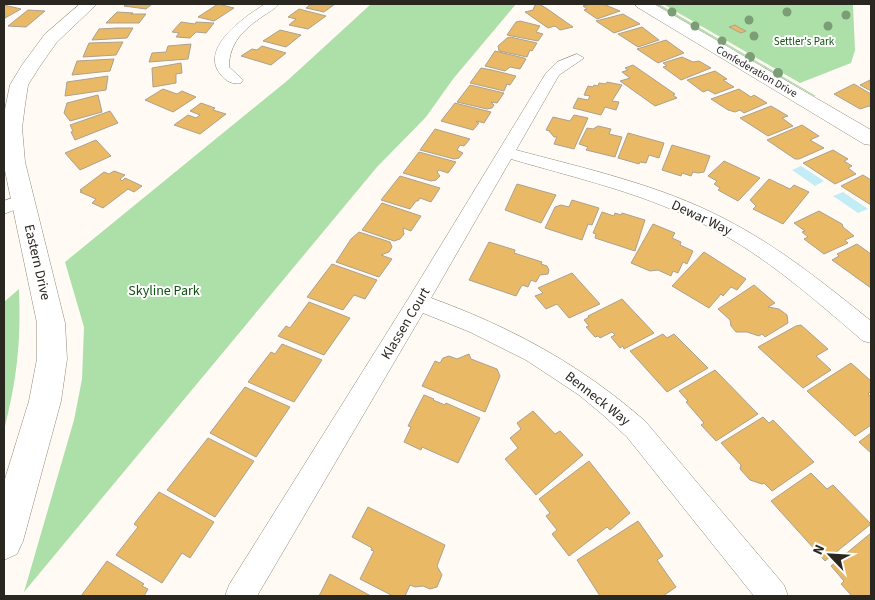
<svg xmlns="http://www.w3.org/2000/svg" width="875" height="600" font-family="'Source Sans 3',sans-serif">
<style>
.green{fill:#addfa9}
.water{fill:#c2edf7}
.building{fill:#e9b966;stroke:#aba191}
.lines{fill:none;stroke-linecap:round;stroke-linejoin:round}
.street-casing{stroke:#93897a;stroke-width:1}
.secondary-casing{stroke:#93897a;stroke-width:1}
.street{fill:#fff;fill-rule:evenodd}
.secondary{fill:#fff;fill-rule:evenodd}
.tree{fill:#7c9e77}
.labels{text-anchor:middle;stroke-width:4;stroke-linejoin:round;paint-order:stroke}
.far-park-label{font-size:11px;fill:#105210;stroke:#fff}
.far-street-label{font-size:11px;fill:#2a2620;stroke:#fff}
.street-label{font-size:14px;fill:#2a2620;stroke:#fff}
.park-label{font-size:14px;fill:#105210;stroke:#fff}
</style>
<rect width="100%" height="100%" fill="#fffbf4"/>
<g class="green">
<polygon points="371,4 516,4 453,79 426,117 377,167 24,592 74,420 82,379 84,327 65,262 288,80"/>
<polygon points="655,4 659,4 816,96 814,96"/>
<polygon points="663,4 855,4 853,5 855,50 851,63 800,83"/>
<path d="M19,289C21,343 17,378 4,430V302Z"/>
</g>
<g class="water">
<polygon points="801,166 824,181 815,186 792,170"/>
<polygon points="843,192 868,209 858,213 833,196"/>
</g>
<g class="building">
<polygon points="127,4 152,4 146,9 124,6"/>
<polygon points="218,4 234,8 214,21 198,17"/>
<polygon points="311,4 335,4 324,12 306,8"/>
<polygon points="539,4 546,8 573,27 560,30 555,26 548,28 525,12 533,10 535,5"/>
<polygon points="591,4 603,4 620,11 597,19 584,10 587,9 583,6"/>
<polygon points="4,5 21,9 5,18"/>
<polygon points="299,9 326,16 308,29 289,25 296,19 288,17"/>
<polygon points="28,10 45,11 26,27 8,26"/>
<polygon points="117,12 133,13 131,14 146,14 139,23 106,23"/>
<polygon points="623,14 640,24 614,33 596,21"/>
<polygon points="520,21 540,26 536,32 543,34 538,41 507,35 516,22"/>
<polygon points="181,22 195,24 196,22 214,23 206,33 196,32 190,38 176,37 179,33 172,32"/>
<polygon points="735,25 740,28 746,31 741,33 729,27"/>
<polygon points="642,27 659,40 638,47 618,34"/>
<polygon points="117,28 133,28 127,38 92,40 99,29"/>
<polygon points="280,30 301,35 286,47 263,41"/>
<polygon points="507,38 510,37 537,43 532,51 530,50 527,57 499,51 498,46"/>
<polygon points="666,40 684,53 658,63 637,49"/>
<polygon points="123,42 116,55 83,57 89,43"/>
<polygon points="191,44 188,59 149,62 152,53 166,52 168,46"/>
<polygon points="262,46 286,53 271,65 241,56 252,49 257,50"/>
<polygon points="495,51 524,58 526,59 520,69 510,67 505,71 485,66"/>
<polygon points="682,57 693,62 699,61 711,68 681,80 663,67 667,66 663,63"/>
<polygon points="114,59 110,71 72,75 77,61"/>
<polygon points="181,63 182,73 176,74 176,83 153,87 152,68"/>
<polygon points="633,65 675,94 673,95 677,98 655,106 620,81 630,78 622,72 628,70 625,68"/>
<polygon points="481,68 492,70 516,76 510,85 507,84 504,91 470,83"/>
<polygon points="715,71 727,79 723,80 734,87 715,94 708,90 703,92 687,80"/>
<polygon points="108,76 106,90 65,96 67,82"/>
<polygon points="870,80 871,91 860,85"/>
<polygon points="607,82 622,85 612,101 619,102 616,110 605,107 601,115 573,108 578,98 588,100 590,96 584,95 588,86 593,87 594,85 598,86 599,83 606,84"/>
<polygon points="854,84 871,94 871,107 869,106 860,109 834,94"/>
<polygon points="470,85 504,93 497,103 491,102 494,105 492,108 487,109 457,102"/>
<polygon points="163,89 177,94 182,91 196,97 173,112 145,100"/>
<polygon points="739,89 751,97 754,95 767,103 744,113 740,110 735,112 728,110 711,99"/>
<polygon points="98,95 102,112 70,121 64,113 67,103"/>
<polygon points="201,103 215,108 213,110 226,114 200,134 174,125 188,115 196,118 200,115 190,111"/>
<polygon points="455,103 491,112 484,123 477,121 476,122 479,123 473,130 441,121"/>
<polygon points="771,106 788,116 782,118 793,126 768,136 740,118"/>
<polygon points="110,111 118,123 75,140 71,132 73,131 70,125"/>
<polygon points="574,115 588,118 574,149 554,144 557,137 554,137 549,131 550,131 546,130 553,117 570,121"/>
<polygon points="802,125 819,136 810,140 824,148 799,159 795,159 767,140"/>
<polygon points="598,126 611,129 609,134 622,137 615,157 586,150 588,147 579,144 587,128 593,129"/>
<polygon points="435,129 470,139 464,146 460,145 457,150 463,153 459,158 454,159 420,150"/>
<polygon points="628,133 664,143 659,158 649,155 646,163 640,162 639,164 618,158"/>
<polygon points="96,140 111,156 80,170 65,153"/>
<polygon points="672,145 710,156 704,172 698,173 693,172 691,176 682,173 681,176 662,170"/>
<polygon points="833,150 848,159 844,161 852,166 848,168 856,174 835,184 803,163"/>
<polygon points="419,152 456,162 448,173 439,170 437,172 440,176 436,180 431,181 403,173"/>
<polygon points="724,161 760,178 738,201 718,190 720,188 714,184 717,181 708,176"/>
<polygon points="114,171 125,175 120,179 122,181 125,178 142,186 134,192 128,189 103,208 92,203 96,199 80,192 82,191 80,190 104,172 109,174"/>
<polygon points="863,175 871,180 871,205 841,186"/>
<polygon points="400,176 440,188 431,202 420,198 418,201 416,201 410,209 381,200"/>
<polygon points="769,179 790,189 794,185 809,192 783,224 753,209 756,206 750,200"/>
<polygon points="517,184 556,195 541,223 505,210"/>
<polygon points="572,200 599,208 592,225 588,224 582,240 545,228 555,207 561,205 569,207"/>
<polygon points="382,203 421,216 411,231 403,228 404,234 400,239 394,241 362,230"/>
<polygon points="819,211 842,224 843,227 854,236 845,240 848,243 824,254 804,239 808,237 802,232 805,231 794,223"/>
<polygon points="602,212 614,216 615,213 621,215 622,213 645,220 635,251 595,238 596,234 593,233"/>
<polygon points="653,224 675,233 672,238 681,242 680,245 693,251 687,264 683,262 678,273 673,271 671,276 658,270 650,271 631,263"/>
<polygon points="359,232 390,242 392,247 389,252 381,255 392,259 379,277 336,262 351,239"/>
<polygon points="489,242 515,250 514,253 542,262 541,264 547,266 549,270 548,274 540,275 536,282 531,280 528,287 522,285 516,296 469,280"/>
<polygon points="857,244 871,254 871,288 832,260 839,256 837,254"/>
<polygon points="704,252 746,279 737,290 731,287 723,296 721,294 709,308 672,286"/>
<polygon points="332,264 377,280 365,299 354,295 343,310 307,297"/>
<polygon points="572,273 600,304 569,318 557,304 546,309 535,296 543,293 538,288"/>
<polygon points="754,285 775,303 768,307 779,309 787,315 788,323 765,337 762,334 759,336 747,332 736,332 731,326 730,320 718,309"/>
<polygon points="622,299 654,333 624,349 623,346 620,348 611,337 615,335 612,332 600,338 598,336 595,337 586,327 589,326 584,320 589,317 588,316"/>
<polygon points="309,302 350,318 324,355 278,336 286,326 290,328"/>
<polygon points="801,325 828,349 816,356 831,370 803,388 758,347 796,326"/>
<polygon points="663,334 667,338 674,334 708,368 667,392 630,351"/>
<polygon points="282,344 322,360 294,402 248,382 271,352 275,354"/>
<polygon points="469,354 471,359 497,369 500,376 485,412 422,386 435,361 440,363 443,358 449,356 457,359"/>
<polygon points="851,363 871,381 871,391 868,394 871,397 871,425 855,436 807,391"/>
<polygon points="715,370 758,414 716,441 701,425 704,423 686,402 688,401 679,391"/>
<polygon points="245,387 290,407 256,457 210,433"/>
<polygon points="424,395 434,399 433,400 445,405 446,403 480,418 458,463 422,447 421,450 404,442 411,427 408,426"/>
<polygon points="533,411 555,434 560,431 583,455 536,495 505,459 518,448 510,438 521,429 517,423"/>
<polygon points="763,417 769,423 773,420 814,462 772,491 764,483 762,484 750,480 740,469 741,465 721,443"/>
<polygon points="871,433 871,453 859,442"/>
<polygon points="208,438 254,461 215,517 167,490"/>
<polygon points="589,461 630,513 610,530 607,527 569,556 552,534 557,530 546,516 550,513 539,499"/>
<polygon points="811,473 827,489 833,485 871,524 825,561 771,501"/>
<polygon points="159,492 214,522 190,558 182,553 162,583 116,555 138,527 134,524"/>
<polygon points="368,507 445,545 437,566 442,575 437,587 430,589 423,586 415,587 410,585 405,596 393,596 360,579 374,551 371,550 372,548 352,537"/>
<polygon points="638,521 663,556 657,560 676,587 663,596 600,596 577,560"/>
<polygon points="871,533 871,596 852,596 841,584 844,581 831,566"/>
<polygon points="107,561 144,584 142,586 148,589 144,596 81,596"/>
<polygon points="330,574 371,596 319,596"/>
</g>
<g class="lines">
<g class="street-casing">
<g id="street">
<path d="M265,4H279C275,9 269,12 263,16C244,29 229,43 229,67L243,80L241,83C233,85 226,81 221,75C198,48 246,16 265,4Z"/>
<path d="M577,54L584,58L559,75L516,150C587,169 660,185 725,219C778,246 825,284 871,321V343L863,341C815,300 767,257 711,228C648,194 579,179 511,159L431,298C511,327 581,365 645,421L784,585L788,596H754L627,437L603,415L579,395L526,360L470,332L423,313L257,596H225L229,585L410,296L546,73L557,62Z"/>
<polygon points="23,194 29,196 32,200 29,204 4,214 4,201"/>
</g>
</g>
<g class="secondary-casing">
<g id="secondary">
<polygon points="80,4 97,4 57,42 40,66 28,85 25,105 22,128 25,162 65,323 67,359 61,401 23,541 17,554 4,560 4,482 29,401 37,359 37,323 4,166 4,114 10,85 22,65 45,34"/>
<polygon points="635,4 654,4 871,130 871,145 864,144 637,7"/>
</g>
</g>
<use href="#street" class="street"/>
<use href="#secondary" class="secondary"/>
</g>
<g class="tree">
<circle cx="672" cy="12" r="4.5"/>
<circle cx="787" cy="12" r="4.5"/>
<circle cx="846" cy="15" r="4.5"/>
<circle cx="749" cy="20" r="4.5"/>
<circle cx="695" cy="26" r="4.5"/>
<circle cx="828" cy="26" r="4.5"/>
<circle cx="754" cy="36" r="4.5"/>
<circle cx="722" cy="41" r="4.5"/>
<circle cx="750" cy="57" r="5"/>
<circle cx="778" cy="73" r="5"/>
</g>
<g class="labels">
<g class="far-park-label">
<text x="804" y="45">Settler's Park</text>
</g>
<g class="far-street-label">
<text transform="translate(757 71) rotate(30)" y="4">Confederation Drive</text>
</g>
<g class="street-label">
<text transform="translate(702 217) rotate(25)" y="5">Dewar Way</text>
<text transform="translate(38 262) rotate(77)" y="5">Eastern Drive</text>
<text transform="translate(405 323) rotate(-59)" y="5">Klassen Court</text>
<text transform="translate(598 398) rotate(38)" y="5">Benneck Way</text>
</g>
<g class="park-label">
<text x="164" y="295">Skyline Park</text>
</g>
</g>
<rect width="875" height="600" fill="none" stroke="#2a2620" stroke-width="10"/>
<g transform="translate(830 555) rotate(295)" stroke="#ffffff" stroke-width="4" paint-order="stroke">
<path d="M0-4L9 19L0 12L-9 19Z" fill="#2a2620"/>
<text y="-8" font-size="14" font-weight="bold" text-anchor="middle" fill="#2a2620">N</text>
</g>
</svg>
